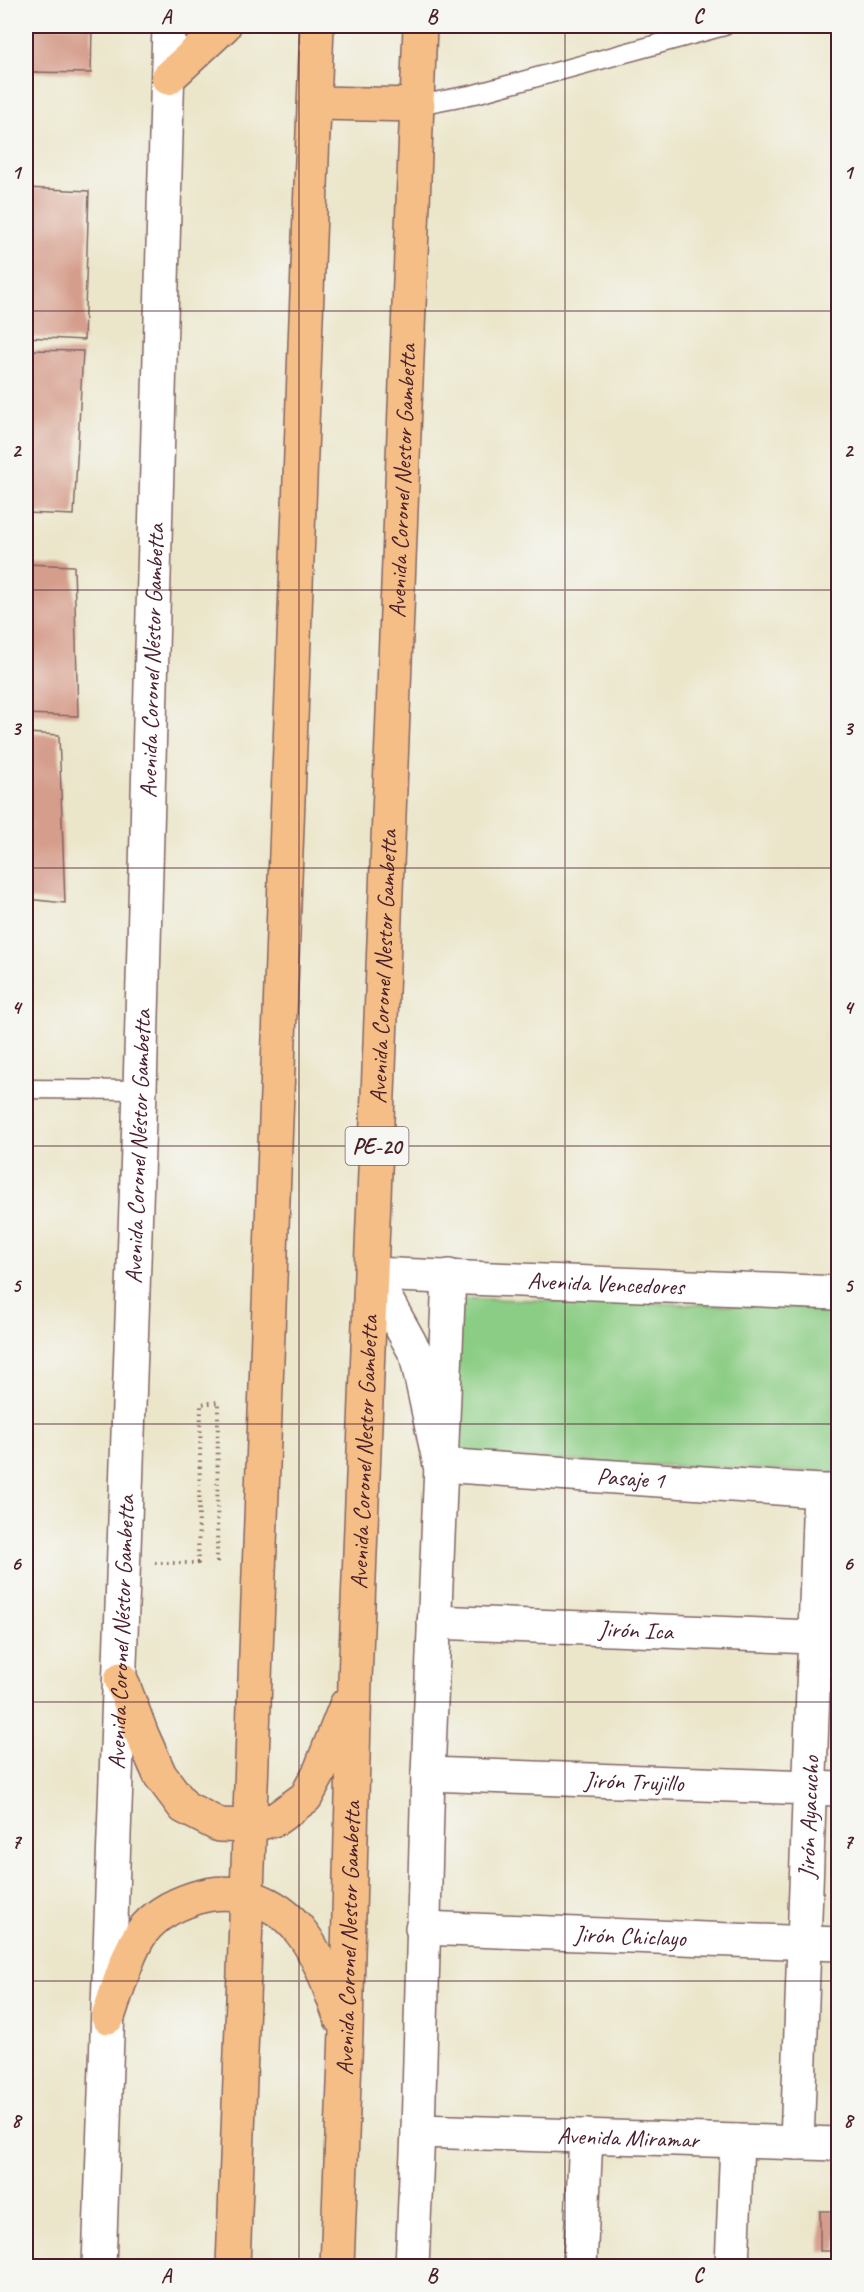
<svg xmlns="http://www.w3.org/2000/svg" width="864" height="2292" font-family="Caveat,sans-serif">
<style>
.green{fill:#8ccd85;stroke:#6b7658;stroke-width:1.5}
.building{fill:#d59d8b}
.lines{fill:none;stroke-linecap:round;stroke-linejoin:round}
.service-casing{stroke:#826563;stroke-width:21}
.minor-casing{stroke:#826563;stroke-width:36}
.tertiary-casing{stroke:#826563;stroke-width:36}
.trunk-casing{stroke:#826563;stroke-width:36}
.path{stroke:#826563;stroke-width:4;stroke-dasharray:1.5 4.5;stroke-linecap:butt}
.service{stroke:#fff;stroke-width:18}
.minor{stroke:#fff;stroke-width:33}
.tertiary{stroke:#fff;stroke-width:33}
.trunk{stroke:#f6be87;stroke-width:33}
.grid{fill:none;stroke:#4a1f2b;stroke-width:1.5;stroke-opacity:0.55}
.labels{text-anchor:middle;stroke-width:5;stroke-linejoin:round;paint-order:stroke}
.shield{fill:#f6f6f2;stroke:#7e6067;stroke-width:1.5}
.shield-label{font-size:22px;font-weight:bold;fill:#4a1f2b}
.street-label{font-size:24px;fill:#4a1f2b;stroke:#f6f6f2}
.neatline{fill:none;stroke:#4a1f2b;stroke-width:2}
.grid-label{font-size:20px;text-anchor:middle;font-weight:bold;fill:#4a1f2b}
</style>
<rect width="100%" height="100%" fill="#f6f6f2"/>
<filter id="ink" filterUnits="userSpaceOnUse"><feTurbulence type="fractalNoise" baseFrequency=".0167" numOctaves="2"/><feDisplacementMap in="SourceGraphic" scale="12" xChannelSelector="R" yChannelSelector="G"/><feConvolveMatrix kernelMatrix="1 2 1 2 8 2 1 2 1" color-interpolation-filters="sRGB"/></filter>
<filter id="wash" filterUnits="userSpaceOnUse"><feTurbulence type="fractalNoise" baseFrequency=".008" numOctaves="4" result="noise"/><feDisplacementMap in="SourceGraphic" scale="24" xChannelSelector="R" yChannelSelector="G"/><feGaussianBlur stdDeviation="1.35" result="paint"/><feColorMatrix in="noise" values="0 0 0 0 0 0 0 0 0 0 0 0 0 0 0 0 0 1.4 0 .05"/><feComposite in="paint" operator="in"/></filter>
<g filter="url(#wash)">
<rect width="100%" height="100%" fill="#ebe6ca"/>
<polygon class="green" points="454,1298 838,1308 838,1473 454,1456"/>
<g id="blocks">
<g class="building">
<polygon points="26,26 92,26 91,73 26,72"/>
<polygon points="26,188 89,191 84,340 26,337"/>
<polygon points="26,350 83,351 74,515 26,513"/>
<polygon points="26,564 74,566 78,716 26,714"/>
<polygon points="26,733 59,735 65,903 26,899"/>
<polygon points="26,1693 31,1693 27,1778 26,1778"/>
<rect x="820" y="2211" width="18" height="40"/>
</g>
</g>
</g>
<g filter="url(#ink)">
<use href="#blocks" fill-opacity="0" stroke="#826563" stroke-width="1.5"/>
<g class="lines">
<g class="service-casing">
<g id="service">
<polyline points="418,105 475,94 724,26"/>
<polyline points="26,1089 140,1090"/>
</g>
</g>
<g class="minor-casing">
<g id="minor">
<path id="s1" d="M372,1274L416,1354L440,1465L820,1491H838"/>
<path id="s2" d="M372,1274L838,1293"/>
<path id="s3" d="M434,1622L838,1638"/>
<path id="s4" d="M428,1774L838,1789"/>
<path id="s5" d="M422,1928L838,1944"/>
<path id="s6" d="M418,2131L838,2144"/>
<path id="s7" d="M797,2143L820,1491"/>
<polyline points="412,2266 418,2131 428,1774 449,1276"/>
<polyline points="580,2266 586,2136"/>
<polyline points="732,2266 737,2141"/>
</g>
</g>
<g class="tertiary-casing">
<g id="tertiary">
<path id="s8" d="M99,2266L140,1090L169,26"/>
</g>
</g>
<g class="trunk-casing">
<g id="trunk">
<polyline points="168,78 224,26"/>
<polyline points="315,103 418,105"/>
<polyline points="121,1679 142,1735 160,1775 184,1807 219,1825 249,1826 276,1819 306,1797 320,1771 346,1705"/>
<path d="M108,2017C117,1992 127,1953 142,1932C155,1914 176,1904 195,1898C234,1885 276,1900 301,1932C320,1956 330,1990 341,2019"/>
<polyline points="233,2266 317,26"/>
<path id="s9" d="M337,2266L346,2032L355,1680L420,26"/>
</g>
</g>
<polyline class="path" points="155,1563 198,1563 201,1404 218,1402 217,1563"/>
<use href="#service" class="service"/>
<use href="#minor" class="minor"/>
<use href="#tertiary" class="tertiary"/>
<use href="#trunk" class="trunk"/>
</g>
</g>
<path class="grid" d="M299,26V2266M565,26V2266M26,311H838M26,590H838M26,868H838M26,1146H838M26,1424H838M26,1702H838M26,1981H838"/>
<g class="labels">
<rect class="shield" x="345.5" y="1127" width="63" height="38" rx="4.5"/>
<g class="shield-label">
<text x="377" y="1154">PE-20</text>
</g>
<g class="street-label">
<text dy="8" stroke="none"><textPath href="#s9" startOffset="1786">Avenida Coronel Nestor Gambetta</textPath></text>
<text dy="8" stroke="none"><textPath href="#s8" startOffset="1606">Avenida Coronel Néstor Gambetta</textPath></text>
<text dy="8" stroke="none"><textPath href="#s9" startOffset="1300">Avenida Coronel Nestor Gambetta</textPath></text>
<text dy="8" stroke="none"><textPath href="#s8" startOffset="1120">Avenida Coronel Néstor Gambetta</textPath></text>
<text dy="8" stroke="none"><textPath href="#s2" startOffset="234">Avenida Vencedores</textPath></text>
<text dy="8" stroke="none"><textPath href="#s9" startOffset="814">Avenida Coronel Nestor Gambetta</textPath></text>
<text dy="8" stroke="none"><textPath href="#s1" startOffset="396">Pasaje 1</textPath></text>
<text dy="8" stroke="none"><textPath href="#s3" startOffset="202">Jirón Ica</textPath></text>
<text dy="8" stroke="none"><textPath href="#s8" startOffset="634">Avenida Coronel Néstor Gambetta</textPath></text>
<text dy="8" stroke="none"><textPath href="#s4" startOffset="206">Jirón Trujillo</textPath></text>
<text dy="8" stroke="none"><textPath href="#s7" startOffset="326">Jirón Ayacucho</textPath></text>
<text dy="8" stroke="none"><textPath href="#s5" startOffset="208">Jirón Chiclayo</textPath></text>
<text dy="8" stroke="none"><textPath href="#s9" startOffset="328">Avenida Coronel Nestor Gambetta</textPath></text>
<text dy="8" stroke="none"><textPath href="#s6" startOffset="210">Avenida Miramar</textPath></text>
</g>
</g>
<rect width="864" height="2292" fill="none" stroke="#f6f6f2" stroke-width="66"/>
<rect x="33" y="33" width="798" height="2226" class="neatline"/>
<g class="grid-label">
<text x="166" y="23">A</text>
<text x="432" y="23">B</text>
<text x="698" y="23">C</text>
<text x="16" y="179">1</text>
<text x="848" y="179">1</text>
<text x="16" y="457">2</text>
<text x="848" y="457">2</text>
<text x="16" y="735">3</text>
<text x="848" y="735">3</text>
<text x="16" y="1014">4</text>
<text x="848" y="1014">4</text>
<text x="16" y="1292">5</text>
<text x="848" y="1292">5</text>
<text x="16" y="1570">6</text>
<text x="848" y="1570">6</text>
<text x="16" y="1848">7</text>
<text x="848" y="1848">7</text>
<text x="16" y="2127">8</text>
<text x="848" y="2127">8</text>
<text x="166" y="2282">A</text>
<text x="432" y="2282">B</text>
<text x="698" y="2282">C</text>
</g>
</svg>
